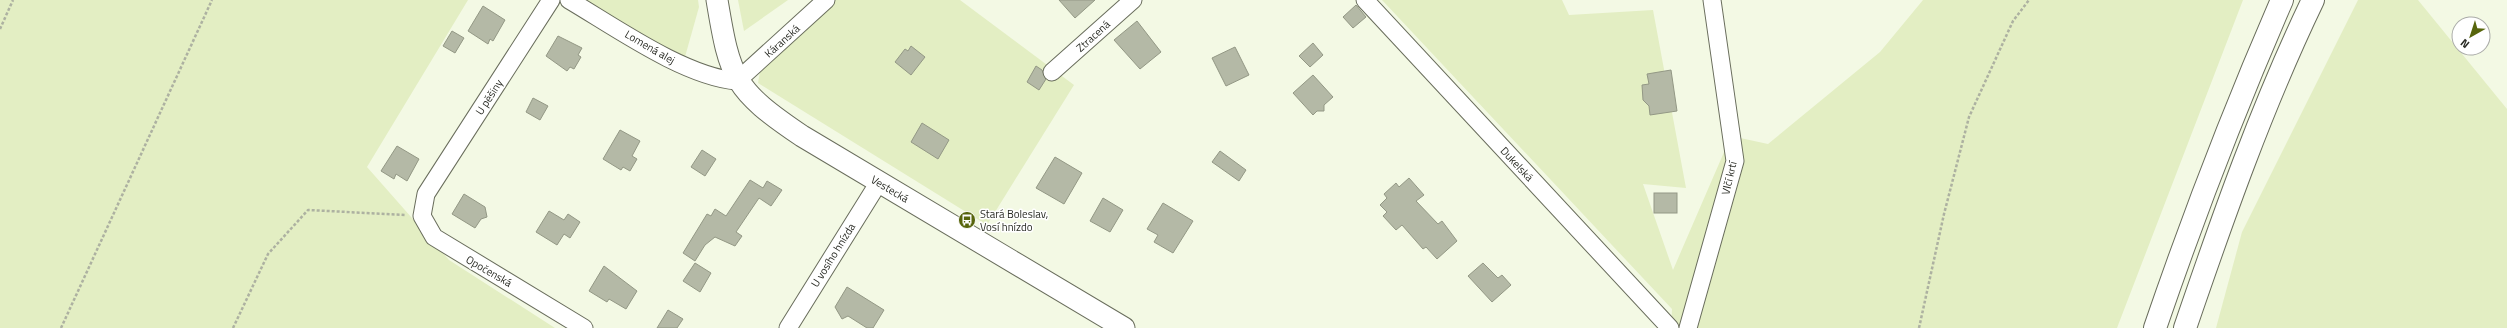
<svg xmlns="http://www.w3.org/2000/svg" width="2507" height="328" font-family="'Titillium Web',sans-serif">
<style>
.green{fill:#e3eec3}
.building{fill:#b4b9a6;stroke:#939885}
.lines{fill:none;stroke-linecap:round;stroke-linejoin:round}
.minor-casing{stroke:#696d5c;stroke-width:19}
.tertiary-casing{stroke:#696d5c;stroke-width:23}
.motorway-casing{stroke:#696d5c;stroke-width:24}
.path{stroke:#adb1a1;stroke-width:2.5;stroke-dasharray:3 2;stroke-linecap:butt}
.minor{stroke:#fff;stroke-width:17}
.tertiary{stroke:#fff;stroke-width:21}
.motorway{stroke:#fff;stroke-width:22}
.labels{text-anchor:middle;stroke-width:3;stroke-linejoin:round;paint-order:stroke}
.street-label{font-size:11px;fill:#2a2c25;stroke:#fff}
.poi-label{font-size:11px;fill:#2a2c25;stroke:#fff;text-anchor:start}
</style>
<rect width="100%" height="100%" fill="#f3f9e4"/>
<g class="green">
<polygon points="0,0 468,0 367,167 449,260 555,328 0,328"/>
<polygon points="560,0 698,0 699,7 681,71"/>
<polygon points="738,0 788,0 744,31"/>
<polygon points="830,0 960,0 1074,85 987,225 758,83 762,60"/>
<polygon points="1382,0 1562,0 1569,15 1653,10 1686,188 1643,184 1673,270 1731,136 1768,144 1880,52 1923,0 2243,0 2117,328 1671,328 1672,309"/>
<polygon points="2358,0 2418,0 2507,109 2507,328 2216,328 2242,232"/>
</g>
<g class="building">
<polygon points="1059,0 1095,0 1075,18"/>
<polygon points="1356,5 1366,17 1353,28 1343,17"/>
<polygon points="483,6 505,20 493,41 490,39 488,44 468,31"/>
<polygon points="1137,21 1161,52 1140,69 1114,40"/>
<polygon points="452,31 464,38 455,53 443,46"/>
<polygon points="558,36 582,48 578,55 581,57 574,69 570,67 567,71 546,56"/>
<polygon points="1313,43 1323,55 1310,67 1299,56"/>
<polygon points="911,46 925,57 911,75 895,62 905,49 908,51"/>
<polygon points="1235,47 1249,75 1226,86 1212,58"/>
<polygon points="1036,66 1042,70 1046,79 1039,90 1027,82"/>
<polygon points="1671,70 1677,111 1650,115 1649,106 1643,100 1642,85 1649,84 1647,74"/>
<polygon points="1313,75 1333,97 1324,105 1324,111 1317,111 1313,115 1293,93"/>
<polygon points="533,98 548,106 540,120 526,112"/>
<polygon points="922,123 949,140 938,159 911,142"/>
<polygon points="620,130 640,141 632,156 637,159 630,171 623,167 621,170 603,159"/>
<polygon points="397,146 419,159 407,181 396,174 394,179 381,171"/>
<polygon points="702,150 716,159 705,176 691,167"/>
<polygon points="1220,151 1246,170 1239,181 1212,162"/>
<polygon points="1055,157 1082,173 1064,204 1036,188"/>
<polygon points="1409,178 1424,195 1416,201 1438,224 1442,221 1457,241 1437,259 1426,247 1423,249 1402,225 1396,230 1383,216 1387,212 1380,205 1387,198 1384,194 1396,183 1399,187"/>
<polygon points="750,180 763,188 767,181 782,190 771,206 759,198 736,232 742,236 735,246 715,237 705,245 695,261 683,253 707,214 711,216 715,209 726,216"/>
<rect x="1654" y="193" width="23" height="20"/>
<polygon points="464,194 485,207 487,217 481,219 475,228 452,214"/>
<polygon points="1103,198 1123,210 1110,232 1090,221"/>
<polygon points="1163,203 1193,221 1173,253 1154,242 1158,235 1147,229"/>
<polygon points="549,211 564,220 568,214 580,222 570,238 564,234 557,245 536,232"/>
<polygon points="695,263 711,273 700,292 683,281"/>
<polygon points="1483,263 1498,278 1502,275 1511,285 1492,302 1468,276"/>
<polygon points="604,266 637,291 626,309 609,299 607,302 589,291"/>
<polygon points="847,287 884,310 873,328 867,328 848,316 842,319 835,307"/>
<polygon points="668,310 683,319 677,328 657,328"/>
</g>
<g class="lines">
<g class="minor-casing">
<g id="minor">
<polyline points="551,0 426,194 422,216 434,237 584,328"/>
<path d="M569,0C615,27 685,77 737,81L826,0"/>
<polyline points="1365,0 1670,328"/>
<polyline points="1052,72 1133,0"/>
<polyline points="788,328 879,182"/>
<polyline points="1688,328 1735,161 1712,0"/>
</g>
</g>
<g class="tertiary-casing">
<path id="tertiary" d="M717,0C730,79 734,90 802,136L1124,328"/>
</g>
<g class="motorway-casing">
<g id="motorway">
<path d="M2155,328C2193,217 2235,108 2282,0"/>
<path d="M2185,328C2223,217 2262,106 2313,0"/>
</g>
</g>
<g class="path">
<polyline points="0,29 13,0"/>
<polyline points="61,328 212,0"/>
<polyline points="233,328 268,254 308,210 406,215"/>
<polyline points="1919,328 1944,214 1969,117 2013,21 2029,0"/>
</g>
<use href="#minor" class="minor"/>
<use href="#tertiary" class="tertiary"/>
<use href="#motorway" class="motorway"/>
</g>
<defs>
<g id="bus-disc" transform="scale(0.9)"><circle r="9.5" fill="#57650c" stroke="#fff"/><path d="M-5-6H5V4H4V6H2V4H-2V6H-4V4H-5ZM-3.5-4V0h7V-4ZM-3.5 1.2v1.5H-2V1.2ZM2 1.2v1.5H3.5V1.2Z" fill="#fff"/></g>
</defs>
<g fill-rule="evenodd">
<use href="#bus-disc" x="967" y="220"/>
</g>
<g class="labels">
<g class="street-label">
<text transform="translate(1093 36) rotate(-42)" y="4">Ztracená</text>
<text transform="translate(782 41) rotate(-42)" y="4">Káranská</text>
<text transform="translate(650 47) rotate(30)" y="4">Lomená alej</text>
<text transform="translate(489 97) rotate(-57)" y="4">U pěšiny</text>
<text transform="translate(1517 164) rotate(47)" y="4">Dukelská</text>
<text transform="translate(1729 178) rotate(-77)" y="4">Vlčí krtí</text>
<text transform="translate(890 189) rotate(31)" y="4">Vestecká</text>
<text transform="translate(833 255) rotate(-58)" y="4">U vosího hnízda</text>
<text transform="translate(489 271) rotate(30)" y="4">Opočenská</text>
</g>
<g class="poi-label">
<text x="980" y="218">Stará Boleslav,<tspan x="980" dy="13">Vosí hnízdo</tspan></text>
</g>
</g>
<g transform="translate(2471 36) rotate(219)"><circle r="19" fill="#ffffff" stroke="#aaaba8"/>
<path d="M0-3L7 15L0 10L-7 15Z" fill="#57650c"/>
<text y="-6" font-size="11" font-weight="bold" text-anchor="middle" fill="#2a2c25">N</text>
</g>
</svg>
